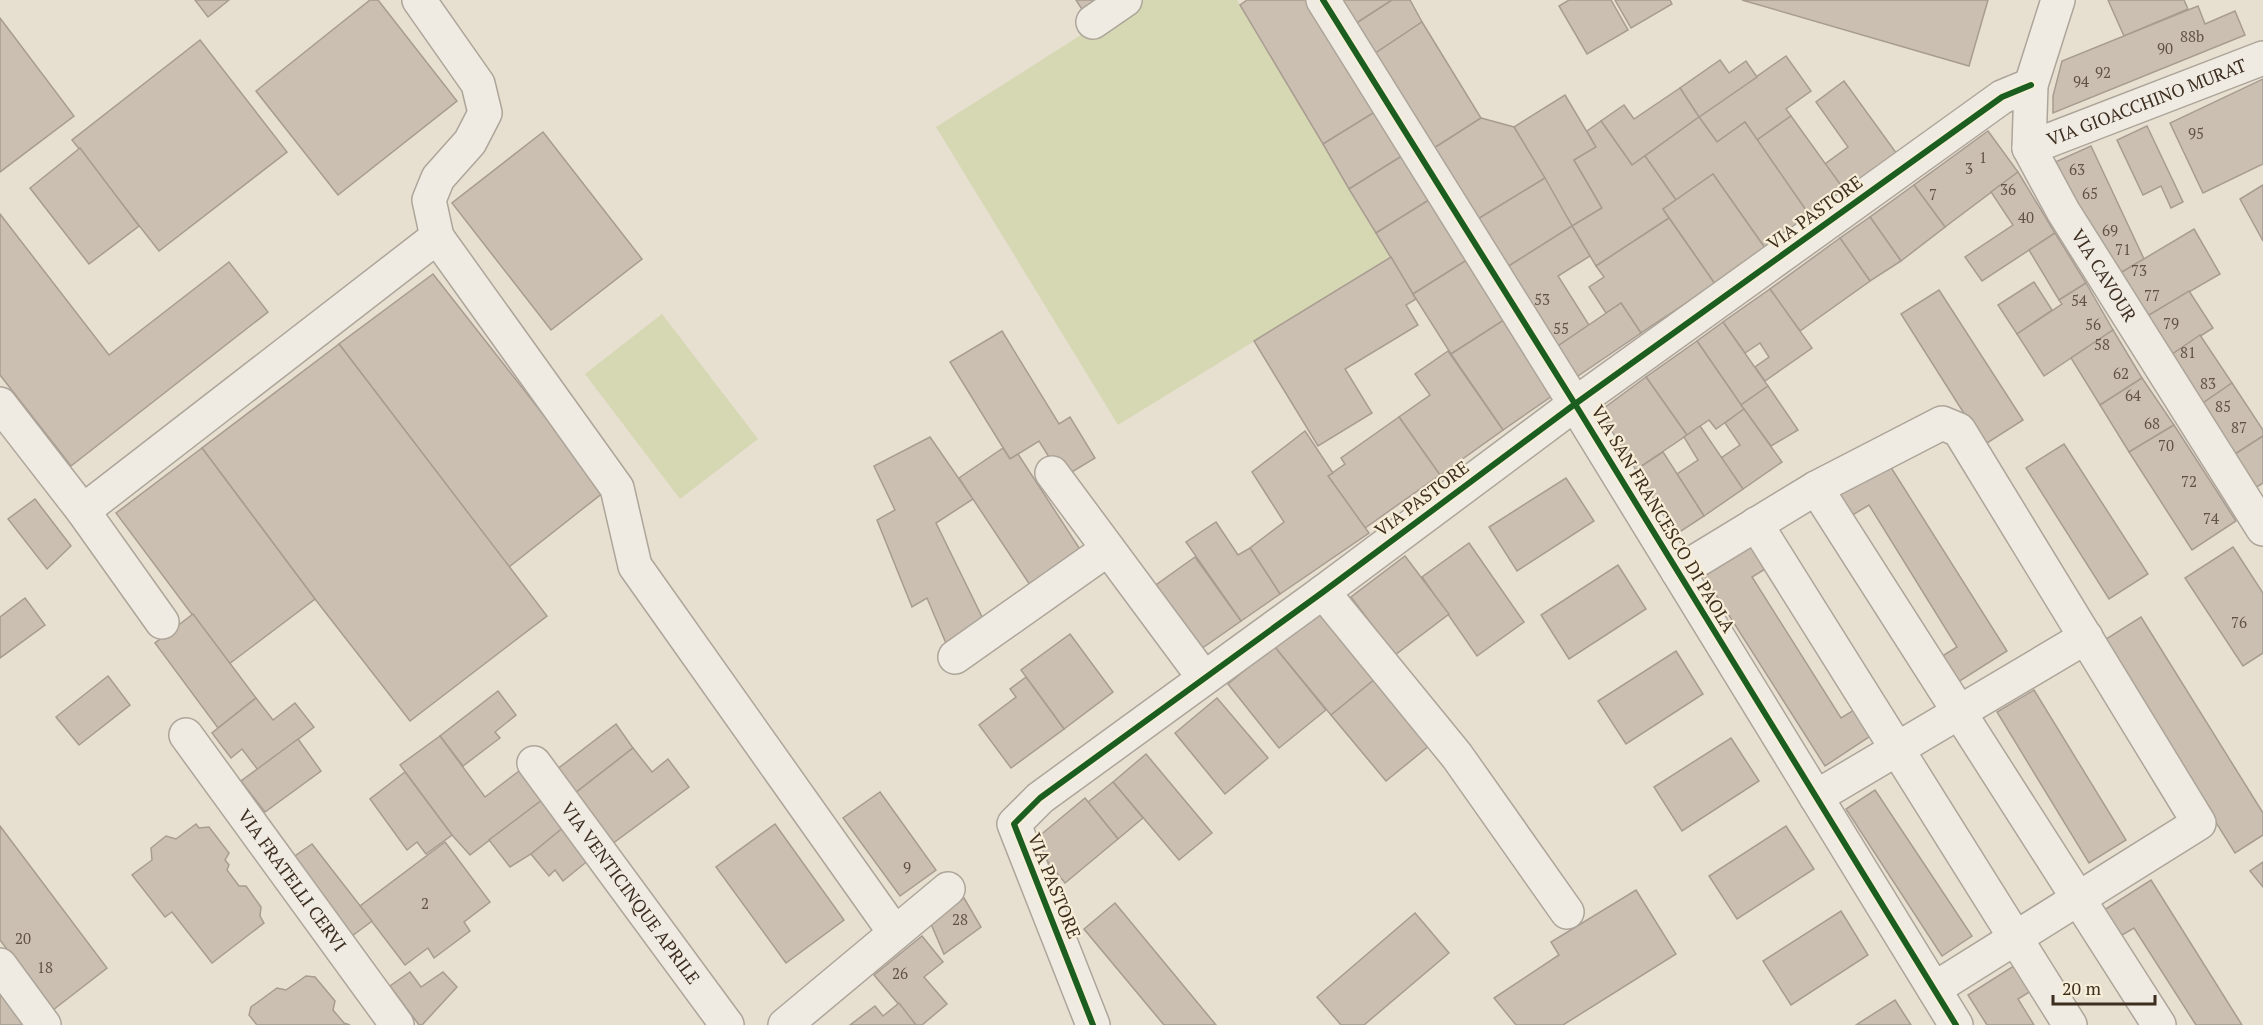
<svg xmlns="http://www.w3.org/2000/svg" width="2263" height="1025" font-family="'PT Serif',serif">
<style>
.green{fill:#d6d7b3}
.building{fill:#cbbfb2;stroke:#a89c90;stroke-width:1.5}
.lines{fill:none;stroke-linecap:round;stroke-linejoin:round}
.minor-casing{stroke:#ada599;stroke-width:36}
.minor{stroke:#efebe3;stroke-width:33}
.cycleway-casing{stroke:#f7eed8;stroke-width:10}
.cycleway{stroke:#1b5e20;stroke-width:6}
.labels{text-anchor:middle;stroke-width:4.5;stroke-linejoin:round;paint-order:stroke}
.number-label{font-size:15px;fill:#605244}
.street-label{font-size:18px;fill:#3d2e20;stroke:#f7eed8}
</style>
<rect width="100%" height="100%" fill="#e7e0d1"/>
<g class="green">
<polygon points="1136,0 1237,0 1391,257 1118,425 936,127"/>
<polygon points="662,314 758,439 680,499 585,374"/>
</g>
<g class="building">
<polygon points="195,0 229,0 208,17"/>
<polygon points="370,0 378,0 457,101 338,195 256,91"/>
<polygon points="1076,0 1112,0 1087,17"/>
<polygon points="1247,0 1311,0 1378,110 1323,144 1240,5"/>
<polygon points="1340,0 1392,0 1355,24"/>
<polygon points="1392,0 1410,0 1422,22 1374,54 1355,24"/>
<polygon points="1569,0 1611,0 1628,30 1587,54 1559,6"/>
<polygon points="1615,0 1670,0 1672,4 1631,28"/>
<polygon points="1742,0 1988,0 1969,66"/>
<polygon points="2108,0 2184,0 2188,9 2124,36"/>
<polygon points="2198,6 2205,24 2235,11 2245,35 2053,113 2053,96 2062,61"/>
<polygon points="0,18 74,116 0,172"/>
<polygon points="1422,22 1481,118 1431,150 1374,54"/>
<polygon points="200,40 287,152 159,251 72,140"/>
<polygon points="1786,56 1811,91 1786,109 1791,116 1757,140 1745,122 1717,142 1699,117"/>
<polygon points="1720,60 1729,73 1746,61 1757,77 1699,117 1680,88"/>
<polygon points="2263,79 2263,164 2203,193 2170,123"/>
<polygon points="1844,81 1897,154 1845,191 1825,164 1848,147 1816,102"/>
<polygon points="1680,88 1699,117 1632,165 1601,121 1624,105 1634,119"/>
<polygon points="1565,95 1596,147 1574,160 1602,208 1572,226 1514,127"/>
<polygon points="1378,110 1405,154 1349,189 1323,144"/>
<polygon points="1791,116 1845,191 1810,216 1757,140"/>
<polygon points="1699,117 1717,142 1745,122 1810,216 1765,248 1713,174 1676,200 1645,156"/>
<polygon points="1481,118 1514,127 1545,178 1473,222 1431,150"/>
<polygon points="1601,121 1632,165 1645,156 1676,200 1663,209 1669,218 1596,266 1572,226 1602,208 1574,160 1596,147 1587,131"/>
<polygon points="2147,126 2183,202 2171,208 2161,186 2143,195 2117,140"/>
<polygon points="1988,131 2018,172 1945,227 1914,185"/>
<polygon points="543,132 642,259 551,330 452,203"/>
<polygon points="2091,146 2144,259 2117,275 2053,163"/>
<polygon points="80,148 139,226 89,264 30,188"/>
<polygon points="1405,154 1432,198 1376,233 1349,189"/>
<polygon points="2018,172 2055,233 1982,281 1965,257 2013,225 1991,192"/>
<polygon points="1713,174 1765,248 1715,284 1663,209"/>
<polygon points="1545,178 1572,226 1504,269 1473,222"/>
<polygon points="1914,185 1945,227 1901,261 1870,217"/>
<polygon points="2263,185 2263,241 2240,199"/>
<polygon points="1432,198 1470,258 1413,294 1376,233"/>
<polygon points="0,214 109,355 229,262 268,312 71,466 0,375"/>
<polygon points="1870,217 1901,261 1870,281 1840,238"/>
<polygon points="1669,218 1715,284 1641,333 1621,303 1606,313 1589,287 1604,277 1596,266"/>
<polygon points="1572,226 1590,256 1558,276 1589,325 1555,348 1504,269"/>
<polygon points="2194,229 2220,274 2144,318 2117,275"/>
<polygon points="2055,233 2086,283 2059,300 2029,250"/>
<polygon points="1840,238 1870,281 1800,331 1770,289"/>
<polygon points="1391,257 1416,299 1406,305 1418,325 1345,369 1372,413 1318,446 1254,341"/>
<polygon points="1470,258 1507,318 1451,354 1413,294"/>
<polygon points="433,274 604,492 509,567 339,344"/>
<polygon points="2034,282 2052,310 2017,334 1998,305"/>
<polygon points="2086,283 2113,330 2044,376 2017,334 2062,304 2059,300"/>
<polygon points="1770,289 1812,348 1765,381 1755,367 1769,357 1760,343 1745,353 1723,322"/>
<polygon points="1939,290 2023,420 1984,445 1901,314"/>
<polygon points="2189,291 2213,328 2168,357 2144,318"/>
<polygon points="1621,303 1641,333 1575,378 1555,348"/>
<polygon points="1507,318 1555,394 1503,430 1451,354"/>
<polygon points="1723,322 1768,386 1741,405 1697,341"/>
<polygon points="2113,330 2142,378 2100,405 2071,358"/>
<polygon points="1002,331 1059,424 1070,417 1095,458 1062,478 1039,441 1010,459 950,362"/>
<polygon points="2200,335 2232,383 2200,405 2168,357"/>
<polygon points="1697,341 1744,409 1716,429 1709,420 1687,435 1646,377"/>
<polygon points="339,344 547,616 410,721 315,599 202,448"/>
<polygon points="1448,351 1503,430 1440,475 1399,417 1430,395 1415,374"/>
<polygon points="1646,377 1687,435 1634,471 1596,414"/>
<polygon points="2142,378 2174,425 2129,452 2100,405"/>
<polygon points="2232,383 2263,430 2263,436 2232,456 2200,405"/>
<polygon points="1768,386 1798,430 1771,446 1741,405"/>
<polygon points="1744,409 1782,462 1743,489 1721,458 1740,445 1725,423"/>
<polygon points="1399,417 1440,475 1365,528 1328,476 1345,464 1341,458"/>
<polygon points="2174,425 2236,521 2192,550 2129,452"/>
<polygon points="1700,426 1743,489 1704,516 1677,474 1698,460 1684,437"/>
<polygon points="1305,431 1333,473 1328,476 1369,533 1280,594 1250,548 1284,522 1252,472"/>
<polygon points="2263,436 2263,483 2252,490 2232,456"/>
<polygon points="930,437 973,499 936,523 986,625 948,648 927,598 912,607 877,520 895,510 874,466"/>
<polygon points="2064,444 2148,574 2109,599 2026,468"/>
<polygon points="202,448 315,599 229,664 116,513"/>
<polygon points="1003,448 1010,459 1018,454 1085,557 1034,591 959,478"/>
<polygon points="1663,452 1704,516 1675,535 1634,471"/>
<polygon points="1885,458 2007,651 1955,684 1939,658 1957,647 1869,505 1851,516 1835,490"/>
<polygon points="1566,478 1594,521 1517,571 1489,527"/>
<polygon points="35,499 71,546 47,569 8,519"/>
<polygon points="1216,522 1238,555 1250,548 1280,594 1241,621 1186,542"/>
<polygon points="1754,540 1770,566 1752,577 1841,718 1859,707 1875,733 1825,766 1702,573"/>
<polygon points="1469,543 1524,622 1477,656 1422,577"/>
<polygon points="2233,547 2263,593 2263,653 2243,666 2185,578"/>
<polygon points="1405,556 1449,614 1395,655 1351,597"/>
<polygon points="1195,557 1241,621 1191,656 1146,592"/>
<polygon points="1618,565 1646,609 1569,659 1541,615"/>
<polygon points="25,598 45,625 0,658 0,617"/>
<polygon points="1318,611 1375,679 1331,715 1274,646"/>
<polygon points="193,614 256,698 218,728 155,643"/>
<polygon points="2141,617 2263,813 2263,835 2235,853 2103,641"/>
<polygon points="1070,634 1113,692 1064,729 1021,670"/>
<polygon points="1274,646 1326,710 1279,748 1228,684"/>
<polygon points="1676,651 1703,694 1626,744 1598,701"/>
<polygon points="108,676 130,705 79,745 56,717"/>
<polygon points="1026,677 1064,729 1011,768 979,725 1016,697 1010,689"/>
<polygon points="1375,679 1429,746 1386,781 1331,715"/>
<polygon points="2034,690 2126,840 2089,863 1997,712"/>
<polygon points="498,691 516,715 495,732 500,738 463,766 440,736"/>
<polygon points="256,698 273,720 295,703 314,727 258,770 242,749 231,758 212,733"/>
<polygon points="1217,698 1268,758 1225,794 1175,733"/>
<polygon points="616,724 633,748 574,794 556,770"/>
<polygon points="440,736 485,797 519,771 542,800 470,855 452,835 400,765"/>
<polygon points="1731,738 1759,781 1682,831 1654,787"/>
<polygon points="298,739 321,771 265,812 241,781"/>
<polygon points="633,748 652,772 668,759 689,787 612,844 574,794"/>
<polygon points="1146,754 1212,833 1179,860 1113,782"/>
<polygon points="405,772 452,835 426,854 417,842 407,850 370,799"/>
<polygon points="1113,782 1143,818 1118,839 1088,802"/>
<polygon points="1875,790 1972,936 1942,956 1846,809"/>
<polygon points="880,792 936,870 900,896 843,818"/>
<polygon points="1085,798 1118,839 1065,883 1032,842"/>
<polygon points="542,800 564,827 531,854 510,867 489,840"/>
<polygon points="196,824 199,828 209,827 229,853 225,860 229,865 227,870 239,886 246,886 261,907 260,916 264,923 212,963 172,912 165,917 132,875 152,860 151,848 166,836 176,839"/>
<polygon points="775,824 844,920 786,963 716,867"/>
<polygon points="0,826 107,968 53,1010 0,940"/>
<polygon points="1786,826 1814,869 1737,919 1709,876"/>
<polygon points="564,827 590,859 563,881 555,870 549,876 531,854"/>
<polygon points="445,842 490,902 464,922 470,931 434,958 428,948 405,965 360,906"/>
<polygon points="312,844 372,921 352,936 292,858"/>
<polygon points="2263,862 2263,887 2250,871"/>
<polygon points="2151,880 2242,1025 2196,1025 2134,928 2117,938 2101,912"/>
<polygon points="1636,890 1676,954 1563,1025 1516,1025 1494,998 1559,955 1551,942"/>
<polygon points="964,898 981,927 944,954 931,924"/>
<polygon points="1115,903 1216,1025 1164,1025 1084,929"/>
<polygon points="1841,911 1868,955 1791,1005 1763,961"/>
<polygon points="1415,913 1449,953 1364,1025 1341,1025 1317,997"/>
<polygon points="922,936 943,962 924,977 947,1004 922,1025 916,1025 874,975"/>
<polygon points="2020,962 2036,988 2018,999 2034,1025 1987,1025 1968,995"/>
<polygon points="410,972 421,987 443,972 457,987 422,1025 419,1025 390,986"/>
<polygon points="306,976 315,977 335,1001 333,1010 344,1023 350,1025 257,1025 249,1015 251,1007 277,988 286,990"/>
<polygon points="0,991 26,1025 0,1025"/>
<polygon points="1895,1000 1911,1025 1856,1025"/>
<polygon points="899,1003 916,1025 850,1025 875,1006 883,1016"/>
</g>
<g class="lines">
<g class="minor-casing">
<g id="minor">
<polyline points="419,0 478,84 485,113 470,142 438,178 429,200 437,237"/>
<polyline points="1323,0 1575,404 1956,1025"/>
<path id="s1" d="M2058,0L2031,85L2029,148L2063,211L2263,529"/>
<polyline points="1093,22 1125,0"/>
<path id="s2" d="M2029,148L2263,58"/>
<polyline points="0,404 83,511 162,622"/>
<polyline points="1052,473 1204,678"/>
<polyline points="1816,488 2159,1025"/>
<polyline points="83,511 437,237 617,488 635,566 895,933"/>
<polyline points="1756,524 2070,1025"/>
<polyline points="1678,572 1816,488 1942,423 1959,430 2199,823 1934,989"/>
<polyline points="1323,592 1457,756 1567,912"/>
<polyline points="955,657 1108,549"/>
<path id="s3" d="M186,735L397,1025"/>
<path id="s4" d="M534,763L727,1025"/>
<polyline points="1816,797 2086,637"/>
<polyline points="0,965 44,1025"/>
<polyline points="785,1025 948,889"/>
<polyline points="1093,1025 1014,824 1040,798 1323,592 1575,404 2002,97 2031,85"/>
</g>
</g>
<use href="#minor" class="minor"/>
<g class="cycleway-casing">
<g id="cycleway">
<polyline points="1323,0 1575,404 1956,1025"/>
<polyline points="1093,1025 1014,824 1040,798 1323,592 1575,404 2002,97 2031,85"/>
</g>
</g>
<use href="#cycleway" class="cycleway"/>
</g>
<g class="labels">
<g class="number-label">
<text x="2192" y="42">88b</text>
<text x="2165" y="54">90</text>
<text x="2103" y="78">92</text>
<text x="2081" y="87">94</text>
<text x="2196" y="139">95</text>
<text x="1983" y="163">1</text>
<text x="1969" y="174">3</text>
<text x="2077" y="175">63</text>
<text x="2008" y="195">36</text>
<text x="2090" y="199">65</text>
<text x="1933" y="200">7</text>
<text x="2026" y="223">40</text>
<text x="2110" y="236">69</text>
<text x="2123" y="255">71</text>
<text x="2139" y="276">73</text>
<text x="2152" y="301">77</text>
<text x="1542" y="305">53</text>
<text x="2079" y="306">54</text>
<text x="2171" y="329">79</text>
<text x="2093" y="330">56</text>
<text x="1561" y="334">55</text>
<text x="2102" y="350">58</text>
<text x="2188" y="358">81</text>
<text x="2121" y="379">62</text>
<text x="2208" y="389">83</text>
<text x="2133" y="401">64</text>
<text x="2223" y="412">85</text>
<text x="2152" y="429">68</text>
<text x="2239" y="433">87</text>
<text x="2166" y="451">70</text>
<text x="2189" y="487">72</text>
<text x="2211" y="524">74</text>
<text x="2239" y="628">76</text>
<text x="907" y="873">9</text>
<text x="425" y="909">2</text>
<text x="960" y="925">28</text>
<text x="23" y="944">20</text>
<text x="45" y="973">18</text>
<text x="900" y="979">26</text>
</g>
<g class="street-label">
<text dy="6" stroke="none"><textPath href="#s2" startOffset="126">VIA GIOACCHINO MURAT</textPath></text>
<text transform="translate(1815 213) rotate(-36)" y="6">VIA PASTORE</text>
<text dy="6" stroke="none"><textPath href="#s1" startOffset="300">VIA CAVOUR</textPath></text>
<text transform="translate(1422 499) rotate(-37)" y="6">VIA PASTORE</text>
<text transform="translate(1663 519) rotate(59)" y="6">VIA SAN FRANCESCO DI PAOLA</text>
<text dy="6" stroke="none"><textPath href="#s3" startOffset="180">VIA FRATELLI CERVI</textPath></text>
<text transform="translate(1054 886) rotate(68)" y="6">VIA PASTORE</text>
<text dy="6" stroke="none"><textPath href="#s4" startOffset="162">VIA VENTICINQUE APRILE</textPath></text>
</g>
</g>
<path d="M2053 995v9h102v-9" fill="none" stroke="#3d2e20" stroke-width="3"/>
<text x="2062" y="995" font-size="18" fill="#3d2e20" stroke="#f7eed8" stroke-width="4.5" paint-order="stroke">20 m</text>
</svg>
